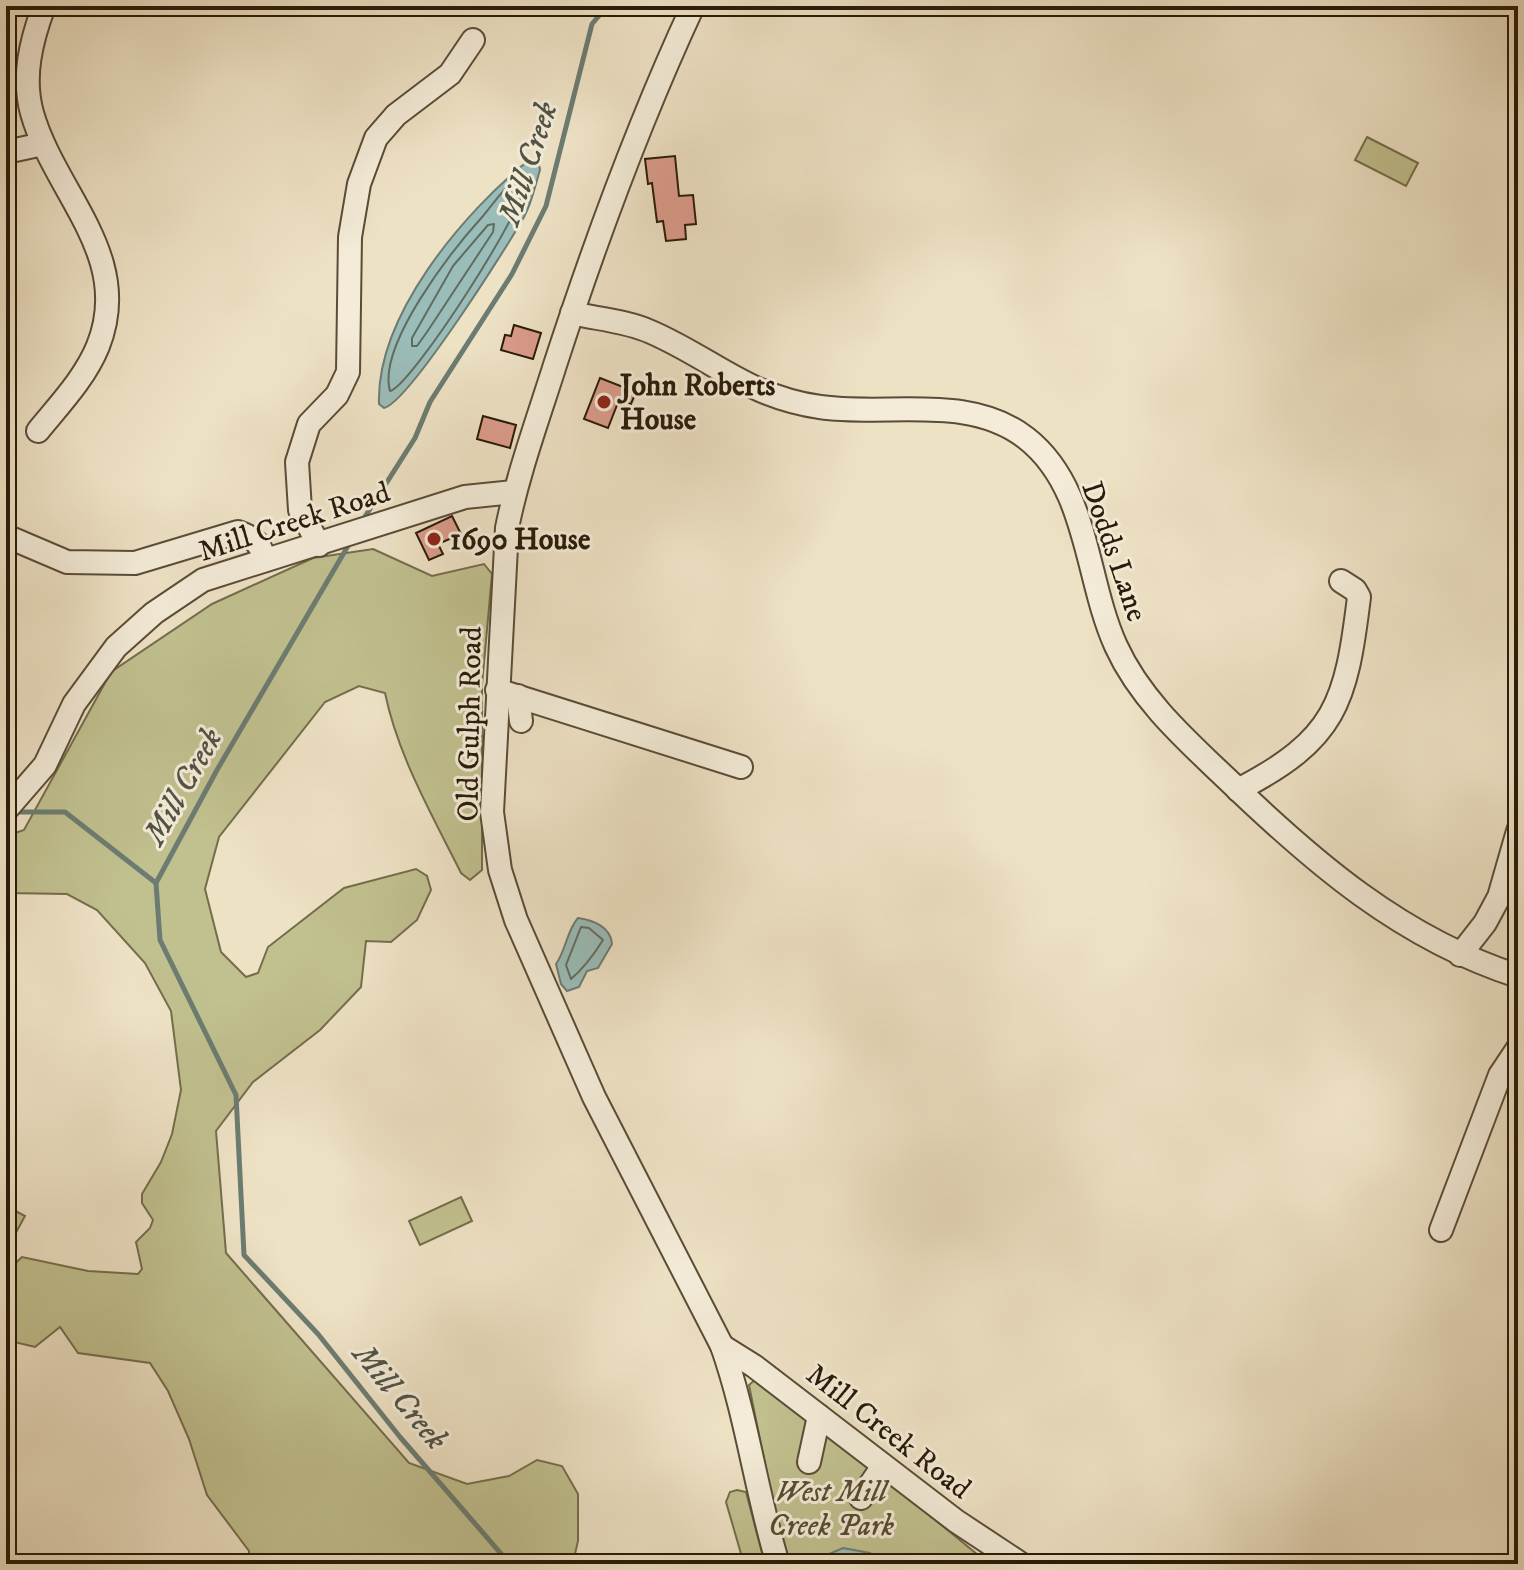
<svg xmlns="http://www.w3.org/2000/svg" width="1524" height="1570" font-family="'IM FELL DW Pica',serif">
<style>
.green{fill:#c1c08f;stroke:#746d4c;stroke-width:2}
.water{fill:#9abdb9;stroke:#6c7c72;stroke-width:2}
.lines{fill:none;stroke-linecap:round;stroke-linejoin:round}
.shore{stroke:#616c60;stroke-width:2}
.stream{stroke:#6c7c72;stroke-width:5}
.building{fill:#dc9c8c;stroke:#281a08;stroke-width:2}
.minor-casing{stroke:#5a4c37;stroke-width:26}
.minor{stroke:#f4ecd9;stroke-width:22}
.poi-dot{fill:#8f2418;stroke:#f4ecd9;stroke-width:3}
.labels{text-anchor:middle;stroke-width:6;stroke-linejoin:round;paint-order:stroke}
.poi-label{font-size:30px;font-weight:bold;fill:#281a08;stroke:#f4ecd9;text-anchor:start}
.street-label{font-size:30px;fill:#281a08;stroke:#f4ecd9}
.park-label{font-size:30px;font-style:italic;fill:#564c30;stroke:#f4ecd9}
.water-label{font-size:32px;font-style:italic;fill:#505346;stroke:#f4ecd9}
</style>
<rect width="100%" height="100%" fill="#eee2c5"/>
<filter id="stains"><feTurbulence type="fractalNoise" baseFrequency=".0025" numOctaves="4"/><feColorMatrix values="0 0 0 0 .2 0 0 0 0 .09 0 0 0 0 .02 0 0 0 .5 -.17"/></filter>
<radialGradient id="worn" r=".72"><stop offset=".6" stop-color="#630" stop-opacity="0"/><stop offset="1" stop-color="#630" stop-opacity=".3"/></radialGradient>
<g class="green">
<polygon points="1367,137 1418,163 1406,186 1355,160"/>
<path d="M373,549L432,576L484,564L492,574L482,685V870L470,880L461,873C432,815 398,756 385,693L359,686L325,702L219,837L205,889L221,952L246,977L258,973L268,947L344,888L416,869L427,876L431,890L417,920L391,942L366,941L361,987L320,1030L253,1082L216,1131L226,1253L409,1463L467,1484L509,1476L537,1460L562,1466L578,1494V1541L574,1558L564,1564H249V1551L207,1495L189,1439L168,1391L150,1363L78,1353L60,1327L35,1347L6,1340V1272L22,1257L88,1271L138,1274L142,1269L136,1242L150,1228L153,1220L142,1203V1194L161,1162L172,1134L181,1090L171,1011L145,963L97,910L67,894L6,893V836L24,830L111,672L212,604L313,558Z"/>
<polygon points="461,1197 472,1221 420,1245 409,1221"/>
<polygon points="6,1206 25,1216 6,1251"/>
<polygon points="757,1378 765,1380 989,1564 791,1564 777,1524 749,1385"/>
<polygon points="737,1490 746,1492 765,1564 744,1564 726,1502 730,1492"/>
</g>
<g class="water">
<path d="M529,160L539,164L540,170C535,186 532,202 524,217C507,247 409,402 384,408L379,404C376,316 463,213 529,160Z"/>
<path d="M578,918C593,920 611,927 612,944L598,968L587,971L579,987L567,991L561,984L556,964C566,950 567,930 578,918Z"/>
<polygon points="843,1548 870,1553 884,1564 806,1564"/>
</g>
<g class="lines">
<g class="shore">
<path d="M527,175C534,197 411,387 390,391C377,345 453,249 483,216C495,202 508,180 527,175Z"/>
<polygon points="494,224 493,232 427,332 417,346 412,346 412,338 453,266 488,225"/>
<path d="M581,927L589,928L603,940C593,956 584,968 571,979L566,965Z"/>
</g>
<g class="stream">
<polyline points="361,523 415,438 430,402 512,274 546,206 592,24 607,6"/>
<polyline points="352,539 217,770 156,883 160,940 236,1095 244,1255 318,1334 400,1437 510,1564"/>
<polyline points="15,812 65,812 156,883"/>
</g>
</g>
<g class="building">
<polygon points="675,156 679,196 693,195 696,224 685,225 686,239 666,241 663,221 657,222 652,183 648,184 645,159"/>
<polygon points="514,325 541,333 533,359 501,350 505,335 511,336"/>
<polygon points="600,378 636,392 631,404 619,400 608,428 584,419"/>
<polygon points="483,416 516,425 510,448 477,439"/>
<polygon points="452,516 461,534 438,544 443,554 429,560 416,533"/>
</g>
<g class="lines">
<g class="minor-casing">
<g id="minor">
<path d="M693,6C639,122 595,242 555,365C538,419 518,473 507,528L492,812L500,870L516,920L594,1097L722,1346C747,1417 756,1492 778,1564"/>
<polyline points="6,152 43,144"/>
<path d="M572,313C597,319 627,321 651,332C713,359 748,397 820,407C888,417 968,393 1026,438C1089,487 1085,578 1116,646C1140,699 1185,739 1227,779C1313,862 1402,939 1518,976"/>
<path d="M38,431C60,404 85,378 98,346C134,256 55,194 32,113C22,77 31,41 44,6"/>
<path d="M6,536L67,562L135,563L238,532C255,538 260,543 265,560"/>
<polyline points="319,545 300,510 297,462 309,424 337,395 348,372 350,237 359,184 376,138 396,115 450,74 473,40"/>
<polyline points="497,690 741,767"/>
<polyline points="518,696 521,721"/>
<path d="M1238,790C1336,739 1346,704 1359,597L1355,590L1341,581"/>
<polyline points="6,810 45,765 74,704 116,647 154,613 203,580 465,497 514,492"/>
<polyline points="1460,955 1485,923 1499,897 1518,831"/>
<polyline points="1441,1230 1500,1075 1518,1048"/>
<polyline points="722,1346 754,1366 956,1521 1021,1564"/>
<polyline points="809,1462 819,1416"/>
<polyline points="861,1498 883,1466"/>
</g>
</g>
<use href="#minor" class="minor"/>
</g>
<g class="poi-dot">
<circle cx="604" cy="402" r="8"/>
<circle cx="434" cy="539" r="8"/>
</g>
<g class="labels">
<g class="poi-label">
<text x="620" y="395">John Roberts<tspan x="620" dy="34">House</tspan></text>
<text x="450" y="549">1690 House</text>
</g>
<g class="street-label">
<text transform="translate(294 521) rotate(-18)" y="10">Mill Creek Road</text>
<text transform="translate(1115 551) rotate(71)" y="10">Dodds Lane</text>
<text transform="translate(469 724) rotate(-89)" y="10">Old Gulph Road</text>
<text transform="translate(889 1431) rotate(38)" y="10">Mill Creek Road</text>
</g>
<g class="park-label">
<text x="831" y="1501">West Mill<tspan x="831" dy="34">Creek Park</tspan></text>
</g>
<g class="water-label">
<text transform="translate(527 163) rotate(-72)" y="11">Mill Creek</text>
<text transform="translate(182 786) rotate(-61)" y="11">Mill Creek</text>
<text transform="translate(401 1396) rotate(50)" y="11">Mill Creek</text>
</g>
</g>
<rect width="1524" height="1570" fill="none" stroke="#eee2c5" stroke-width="32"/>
<rect x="8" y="8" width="1508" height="1554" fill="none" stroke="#281a08" stroke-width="4"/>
<rect x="16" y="16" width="1492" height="1538" fill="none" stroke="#281a08" stroke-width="2"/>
<rect width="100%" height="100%" filter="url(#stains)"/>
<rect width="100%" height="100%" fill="url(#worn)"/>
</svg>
